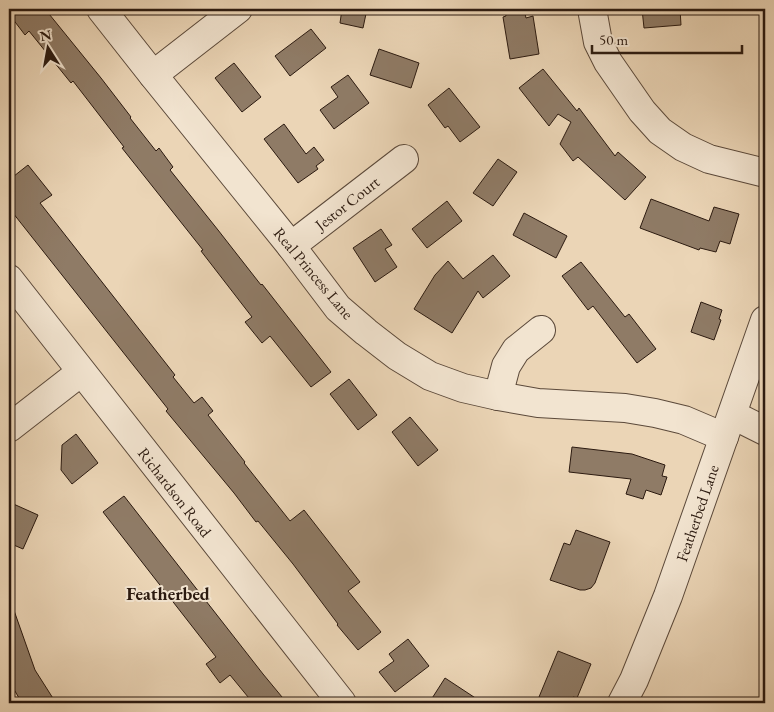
<svg xmlns="http://www.w3.org/2000/svg" width="774" height="712" font-family="'EB Garamond',serif">
<style>
.building{fill:#8f7b66;stroke:#2b1a10}
.lines{fill:none;stroke-linecap:round;stroke-linejoin:round}
.minor-casing{stroke:#5b493a;stroke-width:30}
.minor{stroke:#f2e4d0;stroke-width:28}
.labels{text-anchor:middle;stroke-width:4;stroke-linejoin:round;paint-order:stroke}
.street-label{font-size:16px;fill:#2b1a10;stroke:#f2e4d0}
.neighbourhood-label{font-size:18px;font-weight:bold;fill:#2b1a10;stroke:#f2e4d0}
</style>
<rect width="100%" height="100%" fill="#ebd5b6"/>
<filter id="stains"><feTurbulence type="fractalNoise" baseFrequency=".004" numOctaves="4"/><feColorMatrix values="0 0 0 0 .2 0 0 0 0 .09 0 0 0 0 .02 0 0 0 .5 -.17"/></filter>
<radialGradient id="worn" r=".72"><stop offset=".6" stop-color="#630" stop-opacity="0"/><stop offset="1" stop-color="#630" stop-opacity=".3"/></radialGradient>
<g class="building">
<polygon points="9,9 45,9 101,78 131,117 130,118 156,151 159,148 173,167 170,170 218,230 261,285 262,284 331,372 311,387 270,336 262,343 245,322 252,317 201,251 203,250 122,148 124,147 73,81 71,83 29,31 25,35 9,14"/>
<polygon points="342,9 367,9 363,28 340,23"/>
<polygon points="505,9 524,9 526,18 533,16 539,54 510,59 503,17 506,16"/>
<polygon points="642,9 680,9 681,25 644,28"/>
<polygon points="311,29 326,48 290,76 275,56"/>
<polygon points="379,49 419,63 411,88 370,75"/>
<polygon points="234,63 261,97 242,112 215,78"/>
<polygon points="543,69 577,111 579,108 615,156 618,152 646,177 625,200 578,157 573,161 560,144 571,122 558,114 549,126 519,88"/>
<polygon points="348,75 369,103 334,129 320,110 338,97 331,87"/>
<polygon points="449,88 480,127 460,142 448,126 445,128 428,105"/>
<polygon points="284,124 306,154 314,147 324,160 316,166 318,169 298,183 264,139"/>
<polygon points="498,159 517,172 493,206 473,193"/>
<polygon points="28,165 52,195 40,203 175,375 173,377 194,403 202,397 213,411 208,415 245,462 244,463 290,521 304,510 360,582 348,591 381,632 358,650 337,625 338,624 293,564 258,521 256,522 234,493 166,411 168,409 9,208 9,180"/>
<polygon points="651,199 709,221 714,207 739,214 730,244 720,241 716,252 700,248 699,250 640,228"/>
<polygon points="447,201 462,221 427,248 412,229"/>
<polygon points="524,213 567,236 556,258 513,235"/>
<polygon points="381,229 392,245 385,249 397,267 375,282 353,248"/>
<polygon points="493,255 510,276 483,298 478,291 452,333 414,309 435,275 448,261 463,279"/>
<polygon points="581,262 625,317 629,314 656,349 637,363 593,306 588,310 562,276"/>
<polygon points="701,302 722,310 719,319 721,320 714,340 691,332"/>
<polygon points="349,379 377,415 358,430 330,394"/>
<polygon points="410,417 438,450 418,466 392,432"/>
<polygon points="76,434 98,463 72,484 61,470 62,445"/>
<polygon points="572,447 632,454 665,465 662,476 667,477 661,495 646,490 643,499 626,494 631,479 569,472"/>
<polygon points="124,496 263,674 287,703 253,703 230,675 220,683 206,664 216,657 103,512"/>
<polygon points="9,502 38,515 23,549 9,543"/>
<polygon points="576,530 610,542 595,583 591,588 585,590 580,590 550,580 564,543 570,545"/>
<polygon points="9,602 11,602 35,670 56,703 22,703 9,681"/>
<polygon points="408,639 429,666 395,692 379,672 394,661 389,654"/>
<polygon points="558,651 591,664 577,698 573,697 571,703 555,703 539,697"/>
<polygon points="445,678 483,703 429,703"/>
</g>
<g class="lines">
<g class="minor-casing">
<g id="minor">
<polyline points="101,9 153,75 291,246 338,308 366,332 397,356 430,376 463,388 498,396 538,403 625,408 655,413 684,420 724,437"/>
<polyline points="592,9 598,42 608,62 642,111 660,131 683,147 709,159 765,173"/>
<polyline points="153,75 238,9"/>
<polyline points="291,246 404,159"/>
<polyline points="9,279 342,703"/>
<polyline points="498,396 506,366 516,350 541,330"/>
<polyline points="733,415 765,431"/>
<polyline points="9,428 81,372"/>
<polyline points="622,703 634,680 668,596 765,320"/>
</g>
</g>
<use href="#minor" class="minor"/>
</g>
<g class="labels">
<g class="street-label">
<text transform="translate(347 203) rotate(-38)" y="6">Jestor Court</text>
<text transform="translate(314 273) rotate(50)" y="6">Real Princess Lane</text>
<text transform="translate(175 492) rotate(52)" y="6">Richardson Road</text>
<text transform="translate(697 513) rotate(-71)" y="6">Featherbed Lane</text>
</g>
<g class="neighbourhood-label">
<text x="168" y="600">Featherbed</text>
</g>
</g>
<rect width="774" height="712" fill="none" stroke="#ebd5b6" stroke-width="30"/>
<rect x="10" y="10" width="754" height="692" fill="none" stroke="#2b1a10" stroke-width="2.5"/>
<rect x="15" y="15" width="744" height="682" fill="none" stroke="#2b1a10"/>
<g transform="translate(48 48) rotate(349)" stroke="#f2e4d0" stroke-width="4" paint-order="stroke">
<path d="M0-4L9 19L0 12L-9 19Z" fill="#2b1a10"/>
<text y="-8" font-size="14" font-weight="bold" text-anchor="middle" fill="#2b1a10">N</text>
</g>
<path d="M592 45v8h150v-8" fill="none" stroke="#2b1a10" stroke-width="2.5"/>
<text x="599" y="45" font-size="15" fill="#2b1a10" stroke="#f2e4d0" stroke-width="4" paint-order="stroke">50 m</text>
<rect width="100%" height="100%" filter="url(#stains)"/>
<rect width="100%" height="100%" fill="url(#worn)"/>
</svg>
